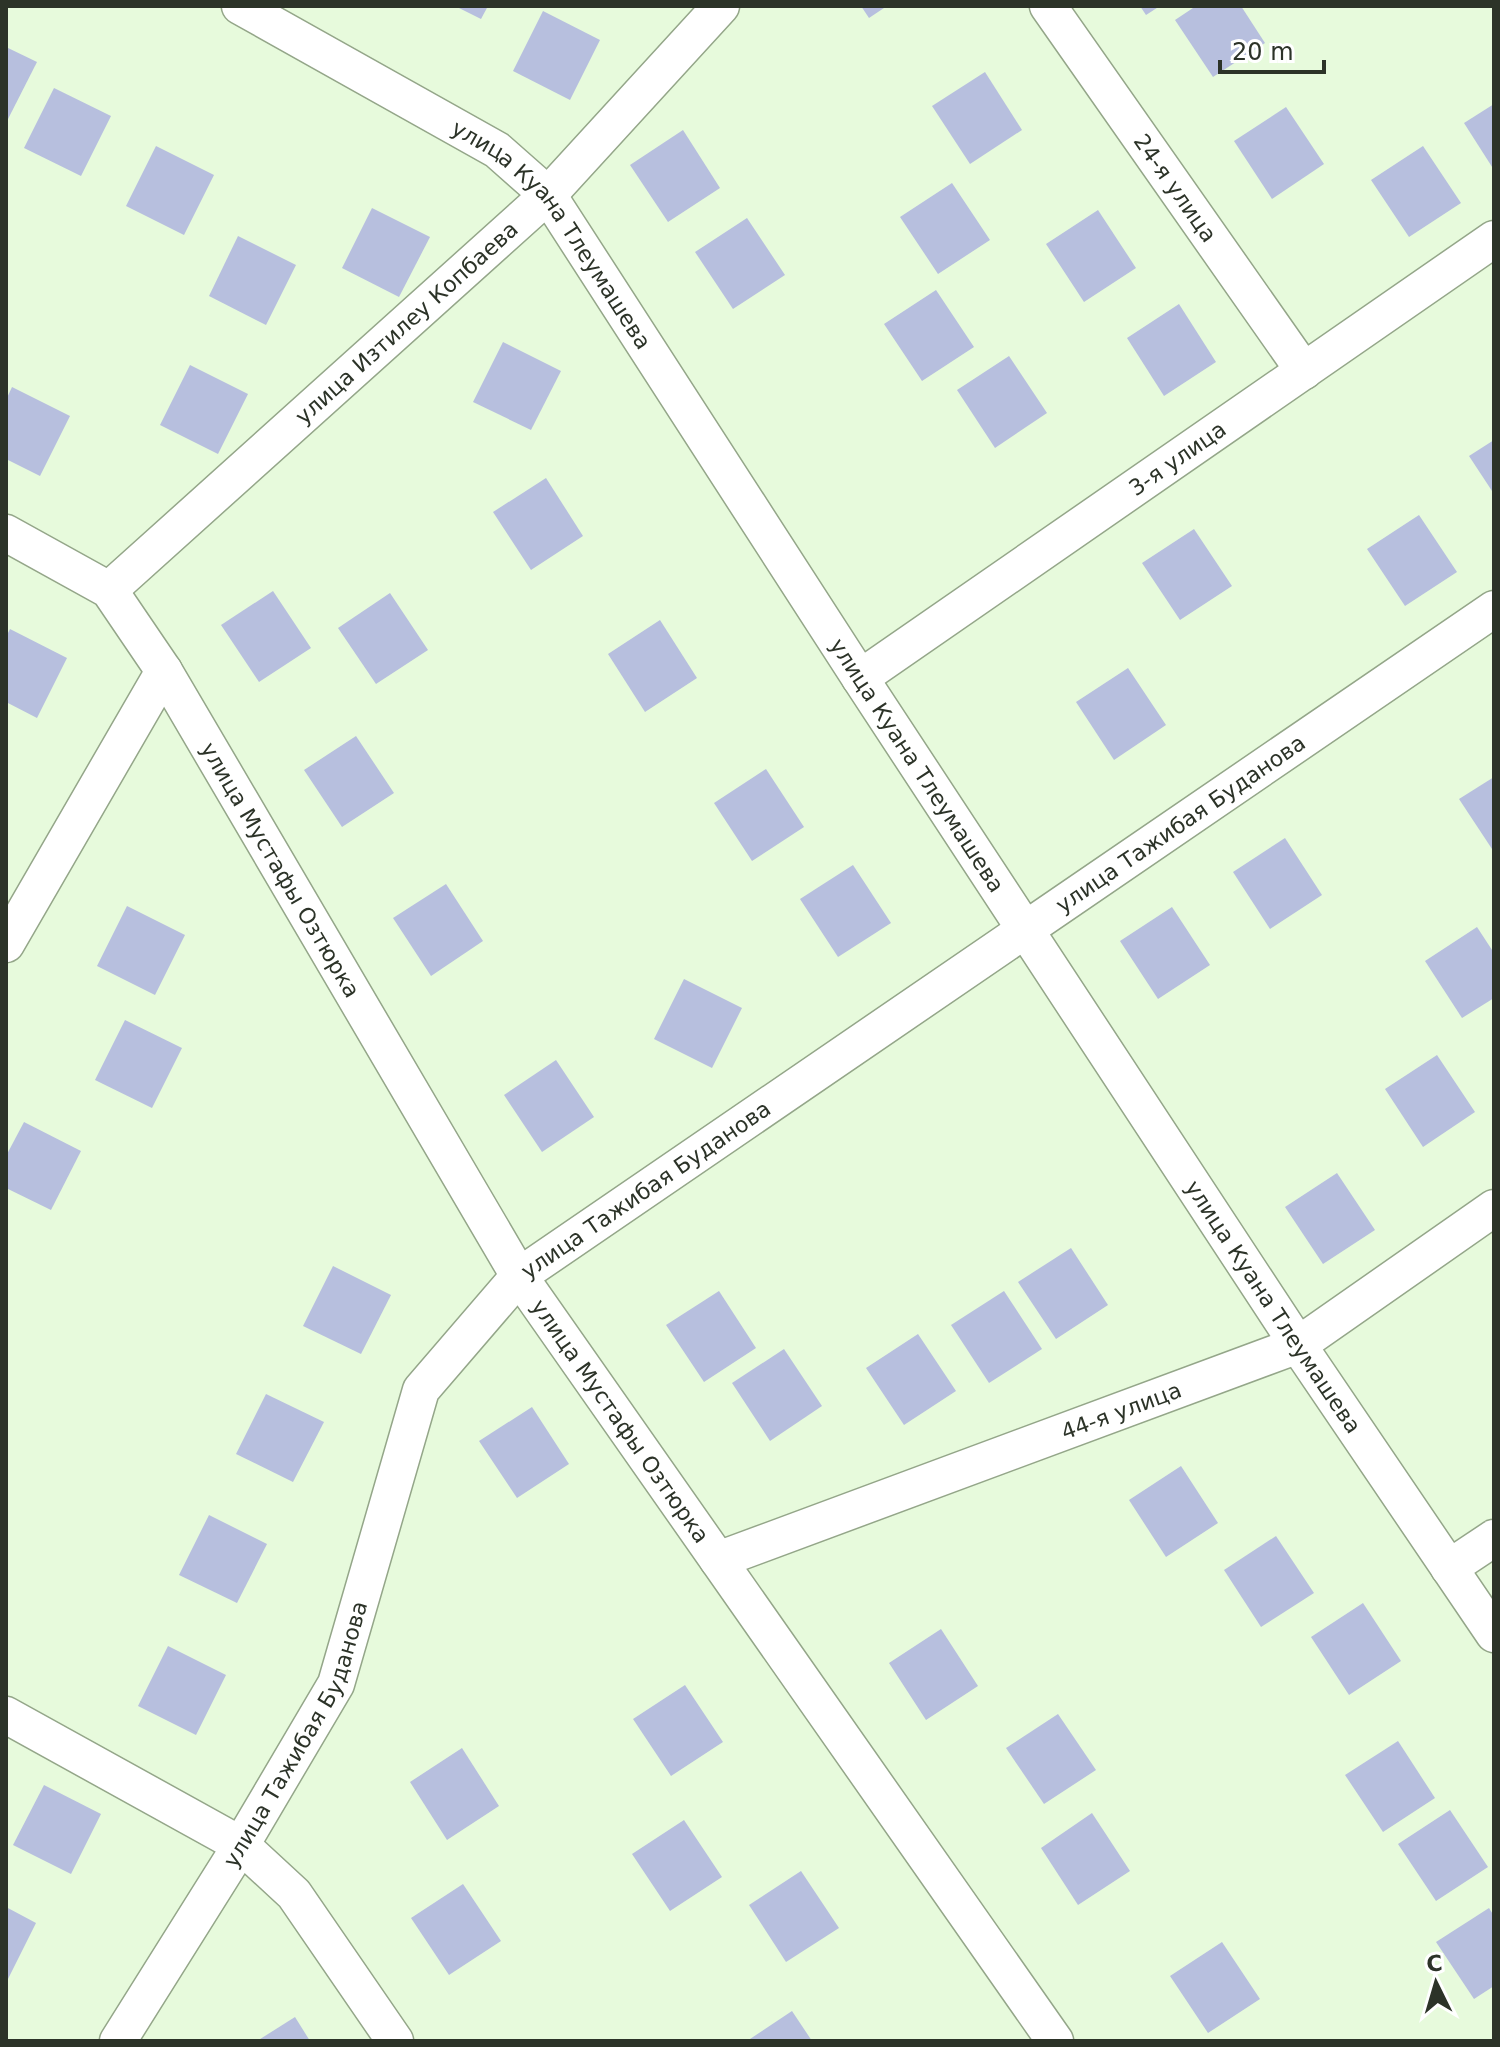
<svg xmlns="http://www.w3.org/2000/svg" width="1500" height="2047" font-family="'DejaVu Sans',sans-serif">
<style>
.building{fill:#b7bfde}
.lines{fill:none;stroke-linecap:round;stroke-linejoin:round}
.minor-casing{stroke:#94a689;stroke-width:39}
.minor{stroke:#fff;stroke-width:36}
.labels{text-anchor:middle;stroke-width:7;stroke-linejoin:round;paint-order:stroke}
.street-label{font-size:22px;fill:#2c3328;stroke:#fff}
</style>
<rect width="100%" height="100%" fill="#e7fadc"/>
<g class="building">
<polygon points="455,6 488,6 481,19"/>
<polygon points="861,6 887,6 869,18"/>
<polygon points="1140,6 1160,6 1146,15"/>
<polygon points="1196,6 1241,6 1265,43 1213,77 1175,20"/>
<polygon points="543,11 600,40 570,100 513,71"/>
<polygon points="6,47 37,62 6,123"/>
<polygon points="985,72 1022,130 970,164 932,106"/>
<polygon points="54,88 111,116 81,176 24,148"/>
<polygon points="1494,104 1494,170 1464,123"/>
<polygon points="1286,107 1324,164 1272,199 1234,141"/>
<polygon points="683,130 720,188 668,222 630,165"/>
<polygon points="156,146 214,175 184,235 126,206"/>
<polygon points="1423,146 1461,203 1409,237 1371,180"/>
<polygon points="952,183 990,240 938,274 900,217"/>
<polygon points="372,208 430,237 399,297 342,268"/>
<polygon points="1098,210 1136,268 1084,302 1046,244"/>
<polygon points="747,218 785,275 733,309 695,252"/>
<polygon points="238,236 296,265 266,325 209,296"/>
<polygon points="936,290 974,347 922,381 884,324"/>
<polygon points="1179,304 1216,362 1164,396 1127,338"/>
<polygon points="503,342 561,371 531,430 473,402"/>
<polygon points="1009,356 1047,413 995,448 957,390"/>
<polygon points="190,365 248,394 218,454 160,425"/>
<polygon points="12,387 70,416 40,476 6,459 6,400"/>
<polygon points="1494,440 1494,494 1469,456"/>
<polygon points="546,478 583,536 531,570 493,512"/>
<polygon points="1419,515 1457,572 1405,606 1367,549"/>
<polygon points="1194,529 1232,586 1180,620 1142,563"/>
<polygon points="273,591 311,648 259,682 221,625"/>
<polygon points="390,593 428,650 376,684 338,628"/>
<polygon points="660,620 697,678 645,712 608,654"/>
<polygon points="10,629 67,658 37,718 6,702 6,637"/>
<polygon points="1128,668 1166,725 1114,760 1076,702"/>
<polygon points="356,736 394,793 342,827 304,770"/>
<polygon points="766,769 804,827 752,861 714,803"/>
<polygon points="1494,777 1494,852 1459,799"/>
<polygon points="1285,838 1322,895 1270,929 1233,872"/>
<polygon points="853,865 891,923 838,957 800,899"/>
<polygon points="446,884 483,941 431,976 393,918"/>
<polygon points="127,906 185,935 155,995 97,966"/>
<polygon points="1172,907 1210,965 1158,999 1120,941"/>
<polygon points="1477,927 1494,953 1494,998 1462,1018 1425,961"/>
<polygon points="684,979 742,1008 712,1068 654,1039"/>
<polygon points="125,1020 182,1048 152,1108 95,1080"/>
<polygon points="1437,1055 1475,1112 1423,1147 1385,1089"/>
<polygon points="556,1060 594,1117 542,1152 504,1095"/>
<polygon points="24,1122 81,1151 51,1210 6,1188 6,1156"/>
<polygon points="1337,1173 1375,1230 1323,1264 1285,1207"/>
<polygon points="1071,1248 1108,1305 1056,1339 1018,1282"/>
<polygon points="333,1266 391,1295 361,1354 303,1326"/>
<polygon points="719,1291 756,1348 704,1382 666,1325"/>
<polygon points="1004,1291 1042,1349 989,1383 951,1325"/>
<polygon points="918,1334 956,1391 904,1425 866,1368"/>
<polygon points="784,1349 822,1406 770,1441 732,1383"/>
<polygon points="266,1394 324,1422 293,1482 236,1454"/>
<polygon points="532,1407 569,1464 517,1498 479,1441"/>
<polygon points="1181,1466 1218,1523 1166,1557 1129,1500"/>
<polygon points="209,1515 267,1544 237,1603 179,1575"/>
<polygon points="1276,1536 1314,1593 1261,1627 1224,1570"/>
<polygon points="1363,1603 1401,1661 1349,1695 1311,1637"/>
<polygon points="941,1629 978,1686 926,1720 889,1663"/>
<polygon points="168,1646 226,1675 196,1735 138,1706"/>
<polygon points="685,1685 723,1742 671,1776 633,1719"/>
<polygon points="1058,1714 1096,1770 1044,1804 1006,1748"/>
<polygon points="1398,1741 1435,1798 1383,1832 1345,1775"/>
<polygon points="462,1748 499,1806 447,1840 410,1782"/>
<polygon points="44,1785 101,1814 71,1874 13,1845"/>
<polygon points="1450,1810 1488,1867 1436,1901 1398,1844"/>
<polygon points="1092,1813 1130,1871 1078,1905 1041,1848"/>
<polygon points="684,1820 722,1877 670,1911 632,1854"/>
<polygon points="801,1871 839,1928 786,1962 749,1905"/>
<polygon points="463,1884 501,1941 449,1975 411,1918"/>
<polygon points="6,1907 36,1923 6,1983"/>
<polygon points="1489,1908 1494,1916 1494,1986 1474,1999 1436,1942"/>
<polygon points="1222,1942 1260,1999 1208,2033 1170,1976"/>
<polygon points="792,2011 812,2041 747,2041"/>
<polygon points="295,2017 310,2041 257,2041"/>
</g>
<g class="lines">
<g class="minor-casing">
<g id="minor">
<path id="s1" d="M240,6L497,150L548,195L860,678L1298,1345L1494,1634"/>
<path id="s2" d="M1048,6L1304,371"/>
<path id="s3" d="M6,533L109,590L164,671L519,1276L1055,2041"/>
<path id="s4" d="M109,590L548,195L721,6"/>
<path id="s5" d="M860,678L1494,239"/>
<polyline points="6,944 164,671"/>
<path id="s6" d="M718,1560L1298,1345L1494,1208"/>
<polyline points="1449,1568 1494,1538"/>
<polyline points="6,1715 241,1845 294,1894 395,2041"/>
<path id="s7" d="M118,2041L241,1845L336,1684L421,1390L519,1276L1494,609"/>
</g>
</g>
<use href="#minor" class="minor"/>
</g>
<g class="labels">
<g class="street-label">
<text dy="8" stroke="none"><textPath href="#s2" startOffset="222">24-я улица</textPath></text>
<text dy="8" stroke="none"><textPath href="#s1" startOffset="394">улица Куана Тлеумашева</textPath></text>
<text dy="8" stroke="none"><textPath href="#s4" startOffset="400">улица Изтилеу Копбаева</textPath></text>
<text dy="8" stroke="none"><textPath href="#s5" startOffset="386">3-я улица</textPath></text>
<text dy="8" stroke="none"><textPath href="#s1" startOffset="1042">улица Куана Тлеумашева</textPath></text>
<text dy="8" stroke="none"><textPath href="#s7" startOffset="1676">улица Тажибая Буданова</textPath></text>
<text dy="8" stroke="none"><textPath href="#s3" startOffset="446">улица Мустафы Озтюрка</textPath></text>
<text dy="8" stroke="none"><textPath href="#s7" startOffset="1028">улица Тажибая Буданова</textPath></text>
<text dy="8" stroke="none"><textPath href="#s1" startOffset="1690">улица Куана Тлеумашева</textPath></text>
<text dy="8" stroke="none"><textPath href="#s6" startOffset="430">44-я улица</textPath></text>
<text dy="8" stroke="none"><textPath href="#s3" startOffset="1094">улица Мустафы Озтюрка</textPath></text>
<text dy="8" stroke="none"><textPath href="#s7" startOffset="356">улица Тажибая Буданова</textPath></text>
</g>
</g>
<rect width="1500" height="2047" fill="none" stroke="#2c3328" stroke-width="16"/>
<g transform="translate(1436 1983) rotate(355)" stroke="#ffffff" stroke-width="6" paint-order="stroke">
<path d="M0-6L14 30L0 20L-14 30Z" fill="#2c3328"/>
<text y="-12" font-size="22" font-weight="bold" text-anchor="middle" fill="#2c3328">С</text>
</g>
<path d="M1220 60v12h104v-12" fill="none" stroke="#2c3328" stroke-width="4"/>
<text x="1232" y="60" font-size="24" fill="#2c3328" stroke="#ffffff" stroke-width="6" paint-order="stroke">20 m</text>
</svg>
